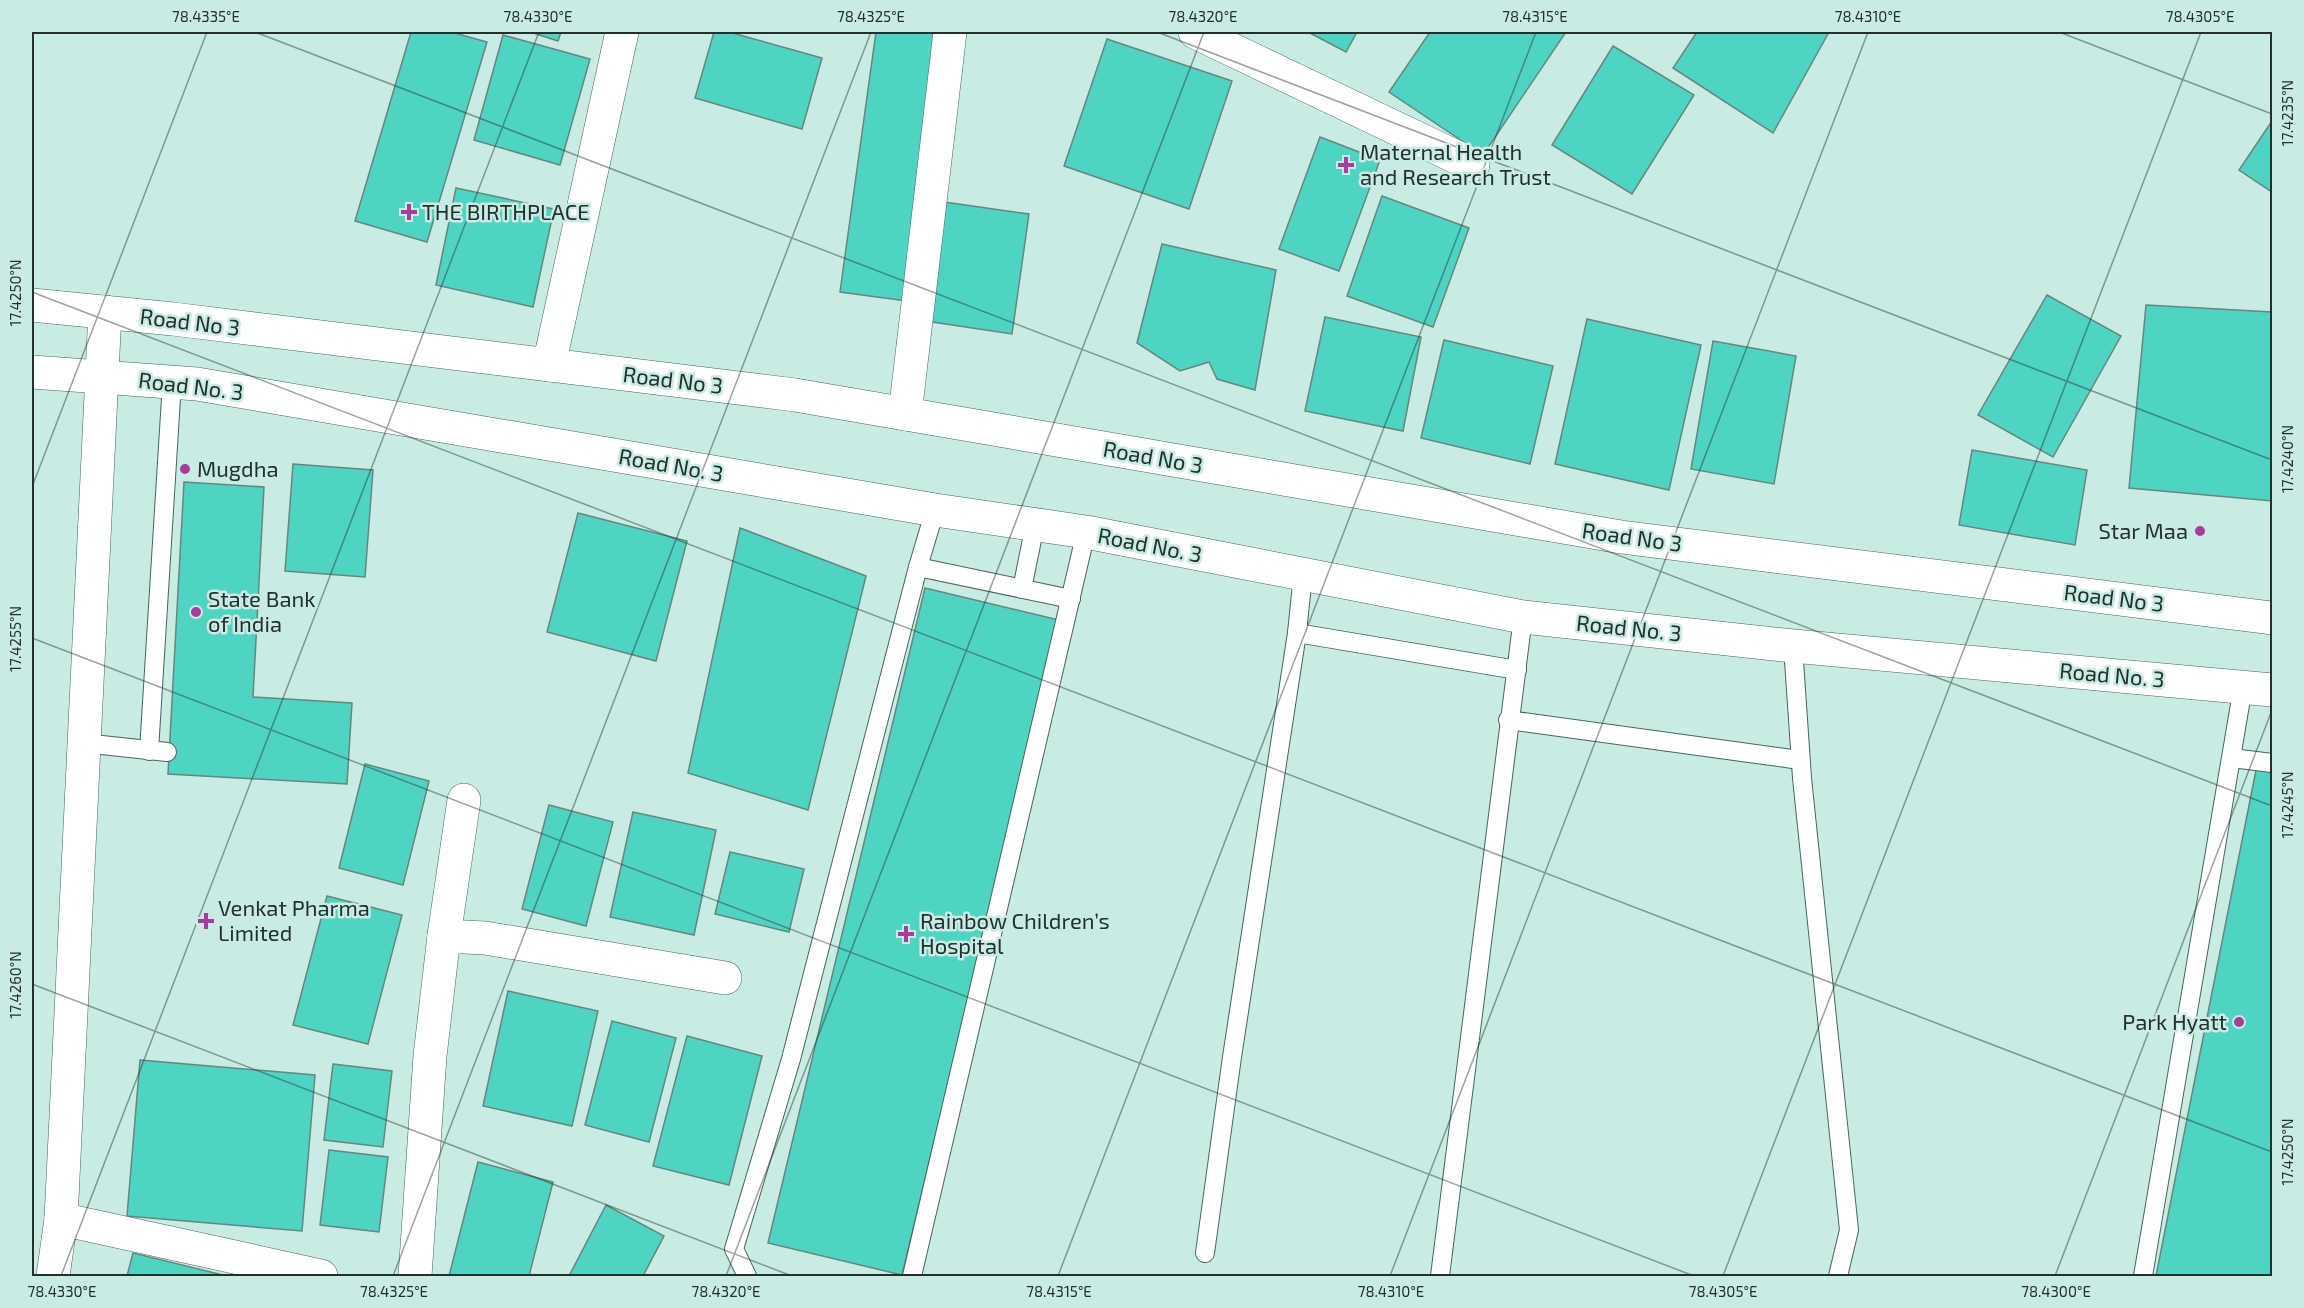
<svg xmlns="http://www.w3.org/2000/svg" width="2304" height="1308" font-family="'Exo 2',sans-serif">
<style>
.building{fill:#4fd4c1;stroke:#668680;stroke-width:1.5}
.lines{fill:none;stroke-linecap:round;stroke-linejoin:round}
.service-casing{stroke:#46655f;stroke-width:20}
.minor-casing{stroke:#46655f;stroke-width:34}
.tertiary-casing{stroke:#46655f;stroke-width:34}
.primary-casing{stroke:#46655f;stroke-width:34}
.service{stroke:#fff;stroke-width:18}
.minor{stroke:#fff;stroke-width:33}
.tertiary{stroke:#fff;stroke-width:33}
.primary{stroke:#fff;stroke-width:33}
.ticks{fill:none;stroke:#23302e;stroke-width:1.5;stroke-opacity:0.45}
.poi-dot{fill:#a73c9c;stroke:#c8ebe4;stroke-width:2}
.labels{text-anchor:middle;stroke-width:5;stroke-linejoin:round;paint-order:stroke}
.poi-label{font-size:22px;fill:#23302e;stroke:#c8ebe4;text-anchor:start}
.street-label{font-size:22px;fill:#23302e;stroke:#c8ebe4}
.neatline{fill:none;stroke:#23302e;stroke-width:2}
.ticks-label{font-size:15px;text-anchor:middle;fill:#23302e}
</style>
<rect width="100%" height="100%" fill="#c8ebe4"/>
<g class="building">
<polygon points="411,32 451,32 487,42 427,242 355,221"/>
<polygon points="530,32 561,32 558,41"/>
<polygon points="714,32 729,32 822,58 802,129 695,98"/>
<polygon points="876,32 951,32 914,302 840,292"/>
<polygon points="1308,32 1357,32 1346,52"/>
<polygon points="1430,32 1566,32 1483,155 1389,92"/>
<polygon points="1697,32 1829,32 1773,133 1673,68"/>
<polygon points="503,35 590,59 560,165 474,140"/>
<polygon points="1107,39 1232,81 1189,209 1064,166"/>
<polygon points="1613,46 1694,95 1632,194 1552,145"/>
<polygon points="2272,121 2272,192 2239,170"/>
<polygon points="1320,137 1380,160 1339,271 1279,249"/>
<polygon points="456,188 554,209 533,307 436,285"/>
<polygon points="1382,196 1469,228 1433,327 1347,296"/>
<polygon points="944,202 1029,214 1012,334 926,321"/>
<polygon points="1162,244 1276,270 1255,390 1217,379 1209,362 1180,371 1137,343"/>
<polygon points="2047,295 2121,336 2053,457 1978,415"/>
<polygon points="2146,305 2272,312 2272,501 2129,488"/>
<polygon points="1325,317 1421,337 1403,431 1305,411"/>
<polygon points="1587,319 1701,345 1669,490 1555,464"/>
<polygon points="1444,340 1553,366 1530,464 1421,438"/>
<polygon points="1713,341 1796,356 1774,484 1691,469"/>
<polygon points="1972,450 2087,470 2075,545 1959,525"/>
<polygon points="293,464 373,470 365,577 285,571"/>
<polygon points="184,482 264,487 253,697 352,703 347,784 168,774"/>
<polygon points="578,513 687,541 656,661 547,632"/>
<polygon points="740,528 866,576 808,810 688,773"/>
<polygon points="925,588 1059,620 902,1275 768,1243"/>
<polygon points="365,764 429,781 403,885 339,868"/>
<polygon points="2257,765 2272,768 2272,1276 2156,1276"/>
<polygon points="549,805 613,822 586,926 522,909"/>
<polygon points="633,812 716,830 694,935 610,917"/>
<polygon points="730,852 804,869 789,932 715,914"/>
<polygon points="327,896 402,915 368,1044 293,1025"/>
<polygon points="508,991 598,1011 572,1126 483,1106"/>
<polygon points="612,1021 676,1038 649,1142 585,1125"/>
<polygon points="687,1036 762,1056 729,1185 653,1166"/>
<polygon points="140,1060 315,1075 302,1231 127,1216"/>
<polygon points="333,1064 392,1071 383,1147 324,1140"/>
<polygon points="329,1150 388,1157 379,1232 320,1225"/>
<polygon points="478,1162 553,1182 529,1276 449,1276"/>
<polygon points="606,1205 664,1236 643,1276 569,1276"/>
<polygon points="133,1253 227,1276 127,1276"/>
</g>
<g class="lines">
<g class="service-casing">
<g id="service">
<polyline points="918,567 1071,599"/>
<polyline points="1022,589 1035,525"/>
<polyline points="1297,633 1303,574"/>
<polyline points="1793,646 1802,778 1849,1230 1838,1276"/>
<polyline points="1508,720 1800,760"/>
<polyline points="83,743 167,752"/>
<polyline points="149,751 172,382"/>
<polyline points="2232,758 2272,763"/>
<polyline points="1205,1253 1232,1057 1297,633 1517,670"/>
<polyline points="747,1276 734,1249 791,1059 918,567 935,510"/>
<polyline points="912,1276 1086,532"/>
<polyline points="1440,1276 1523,617"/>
<polyline points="2143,1276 2243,687"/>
</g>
</g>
<g class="minor-casing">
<g id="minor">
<polyline points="1195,32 1473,165"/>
<polyline points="549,365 622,32"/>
<polyline points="905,414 950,32"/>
<polyline points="444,936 464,800"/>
<polyline points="53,1276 61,1219"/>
<polyline points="415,1276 430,1056 444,936 485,938 725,978"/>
</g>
</g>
<g class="tertiary-casing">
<polyline id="tertiary" points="105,312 61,1219 321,1276"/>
</g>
<g class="primary-casing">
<g id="primary">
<polyline points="32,305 173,319 795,395 1621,537 2272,618"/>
<polyline points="32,372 197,384 935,510 1086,532 1523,617 1793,646 2272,690"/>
</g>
</g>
<use href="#service" class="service"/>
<use href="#minor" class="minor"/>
<use href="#tertiary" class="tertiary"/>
<use href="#primary" class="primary"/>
</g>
<path class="ticks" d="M255,32L2272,806M1157,32L2272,460M2059,32L2272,114M32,292L2272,1152M32,487L207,32M32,638L1694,1276M32,984L792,1276M61,1276L539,32M393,1276L871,32M726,1276L1204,32M1058,1276L1536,32M1390,1276L1868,32M1723,1276L2201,32M2055,1276L2272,710"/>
<g class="poi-dot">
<path d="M1343 156h6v6h6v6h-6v6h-6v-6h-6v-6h6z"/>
<path d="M406 203h6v6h6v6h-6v6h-6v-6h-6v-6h6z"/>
<circle cx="185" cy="469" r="6"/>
<circle cx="2200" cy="531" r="6"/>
<circle cx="196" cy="612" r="6"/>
<path d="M203 912h6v6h6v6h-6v6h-6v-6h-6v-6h6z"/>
<path d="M903 925h6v6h6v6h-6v6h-6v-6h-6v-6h6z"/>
<circle cx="2239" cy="1022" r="6"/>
</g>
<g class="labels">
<g class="poi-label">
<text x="1360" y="160">Maternal Health<tspan x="1360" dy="25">and Research Trust</tspan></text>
<text x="422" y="220">THE BIRTHPLACE</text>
<text x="197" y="477">Mugdha</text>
<text x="2188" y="539" text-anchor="end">Star Maa</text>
<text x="208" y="607">State Bank<tspan x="208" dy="25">of India</tspan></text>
<text x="218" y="916">Venkat Pharma<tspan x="218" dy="25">Limited</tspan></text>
<text x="920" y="929">Rainbow Children’s<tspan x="920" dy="25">Hospital</tspan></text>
<text x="2227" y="1030" text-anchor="end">Park Hyatt</text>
</g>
<g class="street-label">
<text transform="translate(190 322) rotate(7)" y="8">Road No 3</text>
<text transform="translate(673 380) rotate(7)" y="8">Road No 3</text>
<text transform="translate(191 386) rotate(7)" y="8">Road No. 3</text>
<text transform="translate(1153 457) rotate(10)" y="8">Road No 3</text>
<text transform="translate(671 465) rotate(10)" y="8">Road No. 3</text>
<text transform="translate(1632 537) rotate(8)" y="8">Road No 3</text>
<text transform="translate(1150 545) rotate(11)" y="8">Road No. 3</text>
<text transform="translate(2114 598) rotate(7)" y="8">Road No 3</text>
<text transform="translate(1629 628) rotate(6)" y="8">Road No. 3</text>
<text transform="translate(2112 675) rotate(5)" y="8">Road No. 3</text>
</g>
</g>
<rect width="2304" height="1308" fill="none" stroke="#c8ebe4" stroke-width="66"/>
<rect x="33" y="33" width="2238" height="1242" class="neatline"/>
<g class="ticks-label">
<text x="206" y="22">78.4335°E</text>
<text x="538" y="22">78.4330°E</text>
<text x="871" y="22">78.4325°E</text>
<text x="1203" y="22">78.4320°E</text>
<text x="1535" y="22">78.4315°E</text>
<text x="1868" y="22">78.4310°E</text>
<text x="2200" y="22">78.4305°E</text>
<text transform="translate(2288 113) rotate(-90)" y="5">17.4235°N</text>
<text transform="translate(16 293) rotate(-90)" y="5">17.4250°N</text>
<text transform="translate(2288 459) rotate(-90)" y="5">17.4240°N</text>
<text transform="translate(16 639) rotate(-90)" y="5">17.4255°N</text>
<text transform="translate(2288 805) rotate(-90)" y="5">17.4245°N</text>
<text transform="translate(16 985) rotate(-90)" y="5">17.4260°N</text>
<text transform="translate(2288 1152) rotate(-90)" y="5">17.4250°N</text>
<text x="62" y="1297">78.4330°E</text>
<text x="394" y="1297">78.4325°E</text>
<text x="726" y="1297">78.4320°E</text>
<text x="1059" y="1297">78.4315°E</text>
<text x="1391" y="1297">78.4310°E</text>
<text x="1723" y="1297">78.4305°E</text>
<text x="2056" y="1297">78.4300°E</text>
</g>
</svg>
